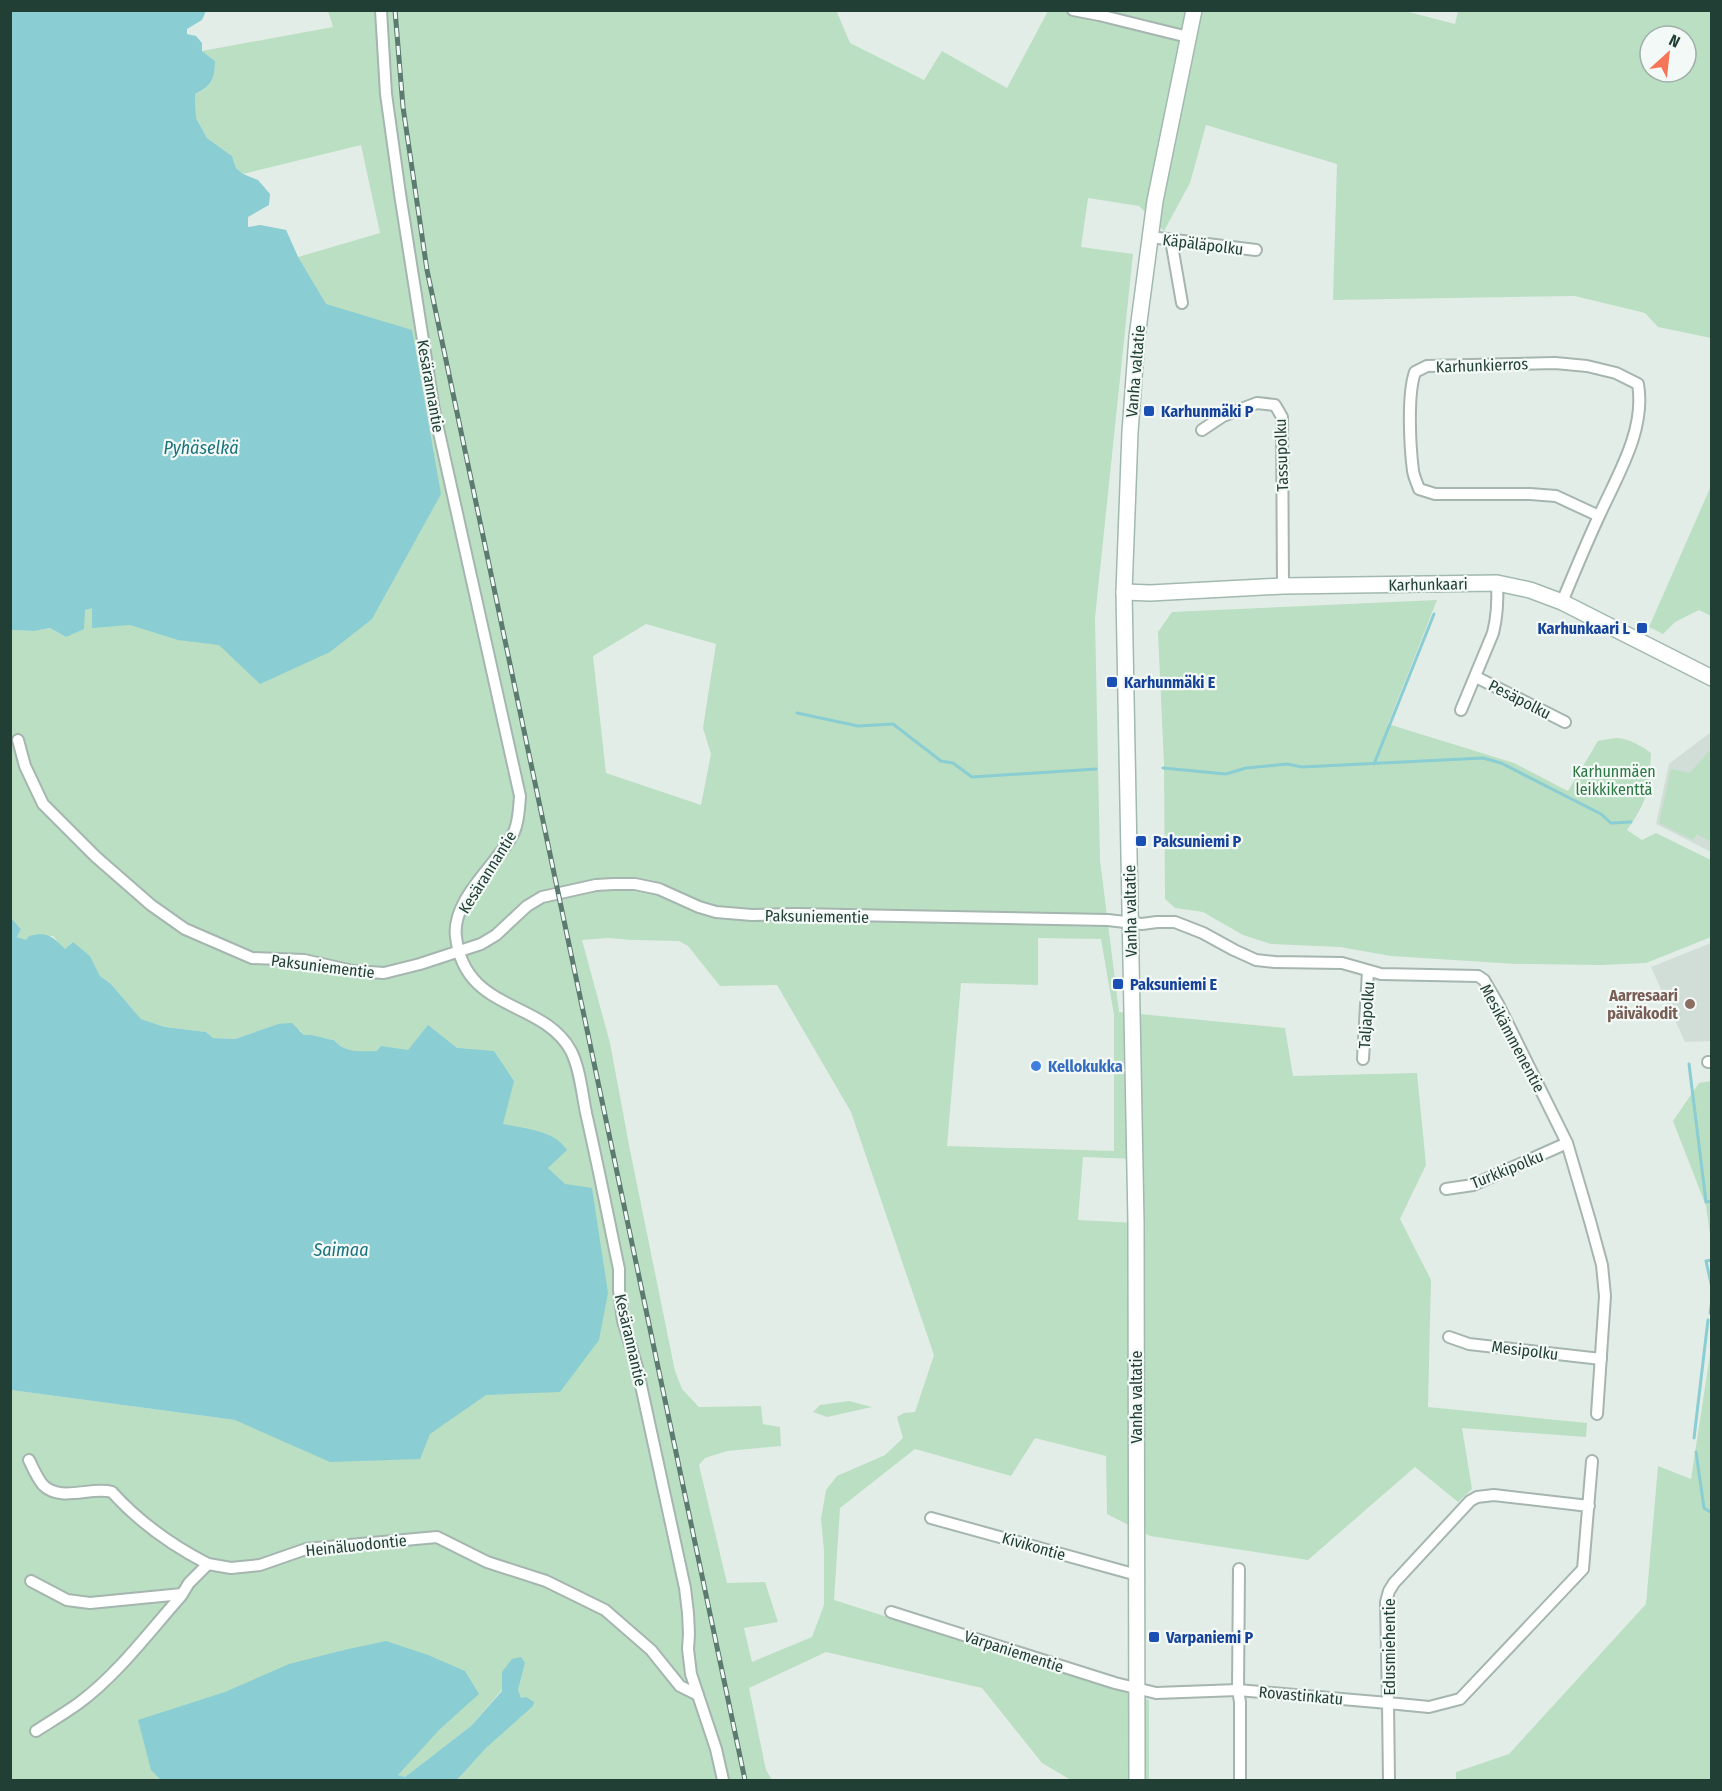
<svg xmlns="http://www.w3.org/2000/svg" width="1722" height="1791" font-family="'Fira Sans Condensed',sans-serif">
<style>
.built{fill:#d1ddd7}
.green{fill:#bbdfc2;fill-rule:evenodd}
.water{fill:#8acdd3}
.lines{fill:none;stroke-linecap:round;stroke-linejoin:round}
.stream{stroke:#8acdd3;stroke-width:3}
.street-casing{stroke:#a5b5af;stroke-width:14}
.secondary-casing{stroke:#a1b9af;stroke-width:18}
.street{stroke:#fff;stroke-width:10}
.secondary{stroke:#fff;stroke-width:15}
.rail-casing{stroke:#5c7a70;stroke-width:5}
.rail{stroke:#f3f9f6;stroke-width:3;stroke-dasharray:9;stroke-linecap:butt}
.transit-dot{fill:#1a4fb4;stroke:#f3f9f6;stroke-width:2}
.education-dot{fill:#8d6e63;stroke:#f3f9f6;stroke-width:2}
.shop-dot{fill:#3f7fe0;stroke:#f3f9f6;stroke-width:2}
.labels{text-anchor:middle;stroke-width:4.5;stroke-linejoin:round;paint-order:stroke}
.street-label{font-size:16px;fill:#223f35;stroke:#f3f9f6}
.transit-label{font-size:16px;font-weight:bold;fill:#164399;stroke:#f3f9f6;text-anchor:start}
.park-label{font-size:16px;fill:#2b7743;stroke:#f3f9f6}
.education-label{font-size:16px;font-weight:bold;fill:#785e54;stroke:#f3f9f6;text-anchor:end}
.shop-label{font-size:16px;font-weight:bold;fill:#366cbe;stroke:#f3f9f6;text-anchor:start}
.water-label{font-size:18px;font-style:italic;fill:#1a727c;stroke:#f3f9f6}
</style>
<rect width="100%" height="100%" fill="#e3ede8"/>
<g class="built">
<polygon points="1711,732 1711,852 1656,824 1669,764"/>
<polygon points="1711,943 1711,1041 1685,1042 1651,967"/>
</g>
<g class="green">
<path d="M836,10L850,43L924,80L942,51L1007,88L1048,11L1401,10L1455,24L1458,11H1711V338L1658,327L1645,313L1575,296L1333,300L1337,164L1206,125L1190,183L1164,231L1139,206L1088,198L1081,247L1133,254L1095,618L1100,860L1119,1012L1285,1028L1293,1076L1417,1073L1426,1165L1400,1219L1431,1280L1428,1407L1587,1423L1586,1437L1462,1428L1472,1489L1458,1502L1415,1467L1308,1560L1150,1536L1107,1514L1106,1456L1035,1438L1011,1476L915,1449L840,1508L834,1600L1149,1700V1780H1071L1042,1763L982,1688L826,1652L749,1688L766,1770L772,1780H457L487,1747L521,1698L518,1690L525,1663L471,1726L405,1777L395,1780H11V1390L235,1420L349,1051L338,1044L334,1040C323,1039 315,1034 304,1035L300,1030L278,1024L235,1039L213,1038L206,1032L165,1027L141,1019L111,984L100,976L90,956L72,942L65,950L53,936H29L27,941L17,937L21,929L11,918V630L34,631L50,628L66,637L85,610L260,225L286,230L298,257L380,233L361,145L243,174L236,168L232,156L207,138L196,118L195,94C212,87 215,79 215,61L202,51L333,27L328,11ZM1650,36H1686V72H1650ZM646,624L716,644L703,728L711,754L701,805L606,773L593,656ZM608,938L632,940L679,941L688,946L720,986L777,985L851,1112L934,1355L915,1412L904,1413L897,1417L903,1438L885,1455L837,1476L826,1490L821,1519L824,1551V1605L812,1637L752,1662L744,1628L778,1622L765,1582L727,1583L699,1465L705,1458L727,1451L781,1446L780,1427L763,1424L761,1406L699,1407L682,1389L675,1371L630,1150L610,1043L582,940ZM1038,938L1101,939L1114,1015V1151L947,1146L961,983L1038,985ZM1083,1157L1135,1159L1136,1223L1078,1220Z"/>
<polygon points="1711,486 1711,616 1699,610 1675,622 1663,634 1649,627"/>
<path d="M1437,600L1388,724L1514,763L1568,791L1598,741C1604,740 1612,738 1618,738C1629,739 1642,746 1651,753C1649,789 1649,799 1627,830L1642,840L1656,833L1711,860V937L1646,963L1602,965L1516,964L1391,956L1340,947L1271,944L1243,935L1203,912L1175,908L1165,899L1164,765L1158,632L1172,612Z"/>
<polygon points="1711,749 1711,842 1697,834 1693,840 1659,823 1671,769 1690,773"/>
<polygon points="1711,1081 1712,1081 1711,1242 1706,1206 1673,1121 1699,1083"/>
<polygon points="1711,1348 1711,1780 1456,1780 1456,1772 1509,1754 1646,1604 1658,1466 1691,1479"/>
<polygon points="849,1401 872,1407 827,1417 813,1412 820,1405"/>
</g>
<g class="water">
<path d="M11,10L206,11L202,20L187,29V34L196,36L202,43V51L215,61C215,79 212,86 195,94L196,118L207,138L232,156L236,168L243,174L258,180L270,194L269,205L248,217V227L260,225L286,230L298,257L326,304L412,330L441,494L372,619L330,652L260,684L219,645L178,640L130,625L92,628V608L85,610L84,629L66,637L50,628L34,631L11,630Z"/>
<path d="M11,918L21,929L17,937L26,940L29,936C48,931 53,937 65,949L73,942L90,956L100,976L111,984L141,1019L165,1027L206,1032L213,1038L235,1039L278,1024L292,1023L304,1035C315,1034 323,1039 334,1040C346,1054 360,1051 377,1051L381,1046L408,1050L428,1025L457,1048L494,1051L514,1081L503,1124C525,1129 554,1130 567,1150L548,1168L565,1184L592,1188L608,1293L599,1340L560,1392L486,1395L430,1434L420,1459L330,1462L235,1420L11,1390Z"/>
<polygon points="386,1641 428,1655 465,1671 479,1694 440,1729 398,1775 405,1777 471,1726 502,1691 502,1672 512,1659 521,1657 525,1663 518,1690 521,1698 526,1697 534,1702 533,1706 487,1747 457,1780 161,1780 151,1770 138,1720 225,1692 289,1664 344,1650"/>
</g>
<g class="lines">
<g class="stream">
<polyline points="797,713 858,726 893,724 941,761 953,763 972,777 1096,769"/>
<polyline points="1374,764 1434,614"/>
<polyline points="1163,768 1226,774 1246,768 1287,764 1302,767 1483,758 1501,763 1601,814 1611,823 1631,822"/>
<polyline points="1689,1064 1706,1202 1712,1201"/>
<polyline points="1712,1260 1706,1261 1712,1288"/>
<polyline points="1710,1313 1712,1299"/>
<polyline points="1694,1438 1708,1320"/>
<polyline points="1696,1452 1704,1508 1712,1513"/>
</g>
<g class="street-casing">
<g id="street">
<path d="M381,10L386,94L400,194L434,410L520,796C519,808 519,821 514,832C498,864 451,899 456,937C465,1013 543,999 571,1051C580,1069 582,1093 586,1113C598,1165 608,1217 619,1269V1290L623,1321L637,1367L685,1588L688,1613L689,1634L688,1649L691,1674L716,1749L723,1780"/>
<polyline points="1073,10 1099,15 1188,37"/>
<polyline points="1150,237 1256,250"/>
<polyline points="1171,240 1182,303"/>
<polyline points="1202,430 1223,416 1257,403 1275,405 1282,417 1283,586"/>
<path d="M1562,602C1574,573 1586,544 1599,516C1617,476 1646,430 1638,384L1616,373L1587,366L1555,363L1427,366L1415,372C1407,395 1410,447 1413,471C1414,477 1417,483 1419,489L1435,494H1530L1556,496L1599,516"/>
<polyline points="1476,677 1565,722"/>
<path d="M1461,710L1493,633C1497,617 1498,600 1497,583"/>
<polyline points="18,740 25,766 43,804 96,857 151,905 185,929 252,958 304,960 353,971 384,973 420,964 481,944 496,935 527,906 542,897 596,885 614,884 635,884 659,889 699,907 716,912 752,915 795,914 1108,920 1142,924 1157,922 1175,922 1203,933 1234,950 1256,960 1275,962 1342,963 1381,974 1478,976 1484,980 1498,1004 1567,1143 1590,1221 1602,1265 1605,1296 1597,1414"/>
<polyline points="1363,1059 1368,971"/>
<polyline points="1708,1062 1712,1062"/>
<polyline points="1446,1189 1473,1185 1567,1143"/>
<polyline points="1449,1337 1469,1344 1601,1359"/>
<path d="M29,1460C33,1468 37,1478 43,1485C61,1503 91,1486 112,1492C140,1523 171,1545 208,1564"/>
<polyline points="1589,1506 1494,1495 1477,1497 1470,1501 1394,1583 1389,1591 1386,1602 1388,1703 1429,1707 1460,1699 1583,1569 1592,1461"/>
<polyline points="931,1518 1137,1575"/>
<polyline points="1239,1569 1238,1690 1240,1702 1240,1780"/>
<polyline points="31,1581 67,1600 90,1603 182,1594"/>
<polyline points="891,1612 1115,1683 1156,1693 1238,1690 1388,1703 1389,1780"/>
<path d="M36,1731C50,1722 65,1713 79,1703C118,1674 149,1632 181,1596L189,1583L208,1564L231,1568L260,1565L306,1549L437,1537L487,1562L546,1581L605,1610L651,1650L680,1686L698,1695"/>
</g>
</g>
<g class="secondary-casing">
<g id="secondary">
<polyline points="1124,592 1150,593 1283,586 1497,583 1530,590 1562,602 1712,678"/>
<polyline points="1137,1780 1136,1223 1124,592 1130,432 1137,337 1155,201 1194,10"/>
</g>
</g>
<use href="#street" class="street"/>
<use href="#secondary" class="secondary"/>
<g class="rail-casing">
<polyline id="rail" points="395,10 403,107 427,270 745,1780"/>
</g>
<use href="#rail" class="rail"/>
</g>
<g class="transit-dot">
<rect x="1143" y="405" width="12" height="12" rx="3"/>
<rect x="1636" y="622" width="12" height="12" rx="3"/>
<rect x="1106" y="676" width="12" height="12" rx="3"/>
<rect x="1135" y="835" width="12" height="12" rx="3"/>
<rect x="1112" y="978" width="12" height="12" rx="3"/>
<rect x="1148" y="1631" width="12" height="12" rx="3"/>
</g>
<circle class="education-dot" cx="1690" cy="1004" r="6"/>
<circle class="shop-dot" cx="1036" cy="1066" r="6"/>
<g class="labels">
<g class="street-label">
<text transform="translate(1203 244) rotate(7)" y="6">Käpäläpolku</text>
<text transform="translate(1482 365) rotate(-2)" y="6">Karhunkierros</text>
<text transform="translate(1135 371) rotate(-85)" y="6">Vanha valtatie</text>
<text transform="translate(431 386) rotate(80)" y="6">Kesärannantie</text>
<text transform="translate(1281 455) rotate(-92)" y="6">Tassupolku</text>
<text transform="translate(1428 584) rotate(-1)" y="6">Karhunkaari</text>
<text transform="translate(1520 699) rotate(27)" y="6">Pesäpolku</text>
<text transform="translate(487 872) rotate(-58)" y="6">Kesärannantie</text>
<text transform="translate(1130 911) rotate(-91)" y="6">Vanha valtatie</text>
<text transform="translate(817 916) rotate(1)" y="6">Paksuniementie</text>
<text transform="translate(323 966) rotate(7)" y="6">Paksuniementie</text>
<text transform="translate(1366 1015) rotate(-86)" y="6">Taljapolku</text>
<text transform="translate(1513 1038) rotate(62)" y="6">Mesikämmenentie</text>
<text transform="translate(1507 1169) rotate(-22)" y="6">Turkkipolku</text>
<text transform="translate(631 1340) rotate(77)" y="6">Kesärannantie</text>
<text transform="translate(1525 1350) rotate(7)" y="6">Mesipolku</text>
<text transform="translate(1136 1397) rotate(-90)" y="6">Vanha valtatie</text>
<text transform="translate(356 1545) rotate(-6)" y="6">Heinäluodontie</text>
<text transform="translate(1034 1546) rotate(16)" y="6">Kivikontie</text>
<text transform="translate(1389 1647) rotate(-90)" y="6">Edusmiehentie</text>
<text transform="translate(1014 1651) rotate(18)" y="6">Varpaniementie</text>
<text transform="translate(1301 1695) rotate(5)" y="6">Rovastinkatu</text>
</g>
<g class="transit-label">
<text x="1161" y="417">Karhunmäki P</text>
<text x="1630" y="634" text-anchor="end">Karhunkaari L</text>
<text x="1124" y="688">Karhunmäki E</text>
<text x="1153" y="847">Paksuniemi P</text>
<text x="1130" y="990">Paksuniemi E</text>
<text x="1166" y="1643">Varpaniemi P</text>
</g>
<g class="park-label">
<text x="1614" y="777">Karhunmäen<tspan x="1614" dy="18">leikkikenttä</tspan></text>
</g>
<g class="education-label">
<text x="1678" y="1001">Aarresaari<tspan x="1678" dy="18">päiväkodit</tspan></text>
</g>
<g class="shop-label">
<text x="1048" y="1072">Kellokukka</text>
</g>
<g class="water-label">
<text x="201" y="454">Pyhäselkä</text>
<text x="341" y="1256">Saimaa</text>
</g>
</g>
<rect width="1722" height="1791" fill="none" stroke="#223f35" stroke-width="24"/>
<g transform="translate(1668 54) rotate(27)"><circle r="28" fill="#f3f9f6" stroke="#9fafa9" stroke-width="1.5"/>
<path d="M0-4.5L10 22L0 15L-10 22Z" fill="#f57559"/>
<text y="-9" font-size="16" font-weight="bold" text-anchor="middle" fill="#223f35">N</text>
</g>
</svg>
